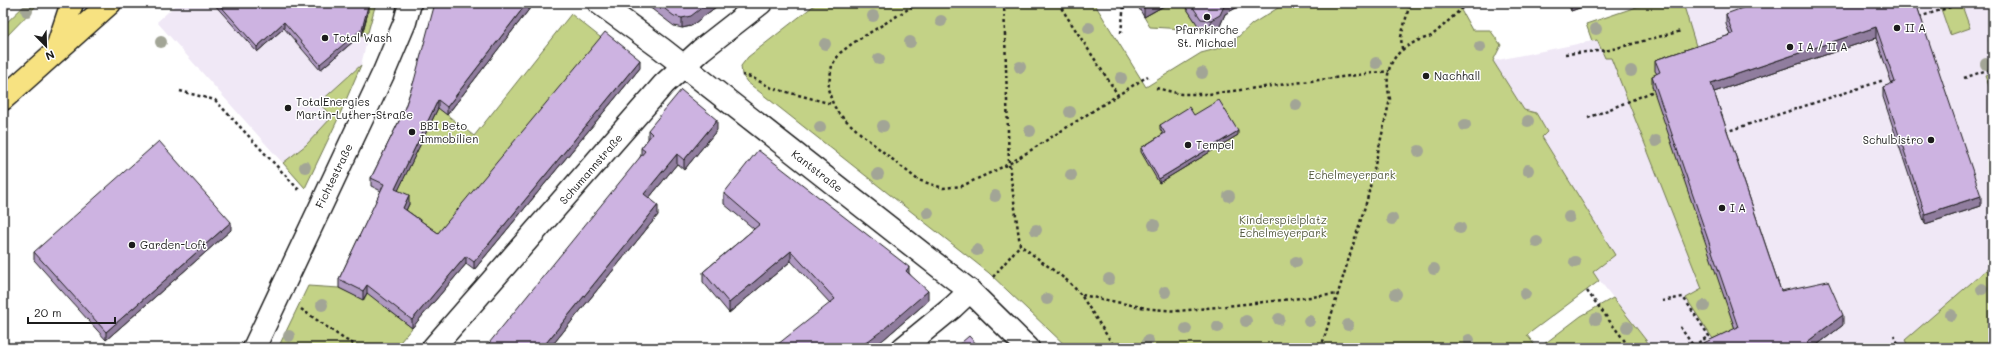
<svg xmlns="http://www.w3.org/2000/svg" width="1996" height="351" font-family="Mali,sans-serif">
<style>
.built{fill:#f0e8f6}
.green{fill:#c3d286;stroke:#707751}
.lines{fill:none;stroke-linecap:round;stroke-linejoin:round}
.minor-casing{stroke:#1c1c1c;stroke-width:25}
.major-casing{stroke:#1c1c1c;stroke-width:25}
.path{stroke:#1c1c1c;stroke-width:2.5;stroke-dasharray:3 3;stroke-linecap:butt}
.minor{stroke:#fff;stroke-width:22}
.major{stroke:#f7e281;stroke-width:22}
.tree{fill:#a2a596}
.wall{fill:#b09ac2;stroke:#1c1c1c}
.shaded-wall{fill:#907d9e;stroke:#1c1c1c}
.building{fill:#cdb3e1;stroke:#1c1c1c}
.poi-dot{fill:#1c1c1c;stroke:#fff;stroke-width:1.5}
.labels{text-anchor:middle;stroke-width:3;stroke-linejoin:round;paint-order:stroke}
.poi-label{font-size:11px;fill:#1c1c1c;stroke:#fff;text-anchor:start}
.street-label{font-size:11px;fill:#1c1c1c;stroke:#fff}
.park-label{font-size:11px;fill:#565c41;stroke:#fff}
</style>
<rect width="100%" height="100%" fill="#fff"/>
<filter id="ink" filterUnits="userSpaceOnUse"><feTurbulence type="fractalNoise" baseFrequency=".025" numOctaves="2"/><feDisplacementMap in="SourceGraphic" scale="8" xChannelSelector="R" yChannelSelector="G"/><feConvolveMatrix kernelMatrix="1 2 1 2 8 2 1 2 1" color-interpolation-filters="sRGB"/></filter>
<g filter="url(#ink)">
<g class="built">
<polygon points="178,3 376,3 361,65 337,121 305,188 157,22"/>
<polygon points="1648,3 1993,3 1993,348 1652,348 1593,272 1614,255 1541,136 1547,132 1536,113 1524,110 1493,61 1592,41 1586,24"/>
</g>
<g class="green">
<polygon points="27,3 39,3 3,40 3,26"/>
<polygon points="360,3 376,3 368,32 362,36 368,12 360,7"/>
<polygon points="817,3 1094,3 1146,87 1201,53 1220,48 1238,37 1252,24 1286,3 1457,3 1472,30 1490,30 1501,45 1493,61 1524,110 1536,113 1547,132 1542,137 1615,255 1593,272 1599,281 1527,335 1537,348 1068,348 989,273 747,82 742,75 741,66 748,57"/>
<polygon points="1169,3 1183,3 1201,30 1150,27 1144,17"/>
<polygon points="1648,3 1683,3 1699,56 1656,71 1736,332 1715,342 1686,298 1702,289 1611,58 1605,58 1597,40 1592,41 1586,24"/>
<polygon points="1939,3 1961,3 1970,28 1950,35"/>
<polygon points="571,14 605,41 378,302 412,328 395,348 278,348 308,286 339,288 364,300 409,204 395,197 437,107 474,136"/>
<polygon points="361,65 337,121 305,188 283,163 306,145 332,117 319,103"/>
<polygon points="1993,72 1993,97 1985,75"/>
<polygon points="1993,264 1993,348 1909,348 1905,340"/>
<polygon points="1613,298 1652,348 1539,348 1581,316"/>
</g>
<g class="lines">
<g class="minor-casing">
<g id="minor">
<polyline points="599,3 662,49 970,291 1028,348"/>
<polyline points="254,348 384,72 405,22 410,3"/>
<polyline points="433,348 664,84 701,50 761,3"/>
<polyline points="903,348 953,307 970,291"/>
</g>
</g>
<g class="major-casing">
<g id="major">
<polyline points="56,51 72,3"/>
<polyline points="3,99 110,3"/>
</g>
</g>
<g class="path">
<polyline points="918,3 853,43 840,53 832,65 828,89 833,104 839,114 861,134 918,180 943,188 962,186 1009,164 1148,76"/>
<polyline points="1004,3 1009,164 1020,245 1069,282 1081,295 1115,348"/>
<polyline points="1058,3 1118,95"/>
<polyline points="1991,3 1990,42 1993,51"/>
<polyline points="1919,17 1963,3"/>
<polyline points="1121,33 1124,3"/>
<polyline points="1402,49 1401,37 1410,3"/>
<polyline points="1565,54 1609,50 1681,31"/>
<polyline points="742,75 751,77 772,88 832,104"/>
<polyline points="1964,78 1993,68"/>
<polyline points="1156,88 1181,94 1209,94 1389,71"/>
<polyline points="180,91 215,100 299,190"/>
<polyline points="1588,118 1654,91"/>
<polyline points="1725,132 1884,80"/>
<polyline points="993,277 1020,245"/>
<polyline points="1587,291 1630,348"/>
<polyline points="1082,295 1151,309 1179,311 1339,294"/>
<polyline points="1662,301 1683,297 1709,336 1693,346"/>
<polyline points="301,309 344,339 361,348"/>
<polyline points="1680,327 1695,348"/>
<polyline points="1894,335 1900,348"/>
<path d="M1321,348L1367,200L1390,99C1383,71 1391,53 1417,41C1421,39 1427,38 1431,36C1444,26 1456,13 1468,3"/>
</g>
<use href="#minor" class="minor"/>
<use href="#major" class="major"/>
</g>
<g class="tree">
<circle cx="27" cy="11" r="6"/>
<circle cx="873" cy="16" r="6"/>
<circle cx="941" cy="21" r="6"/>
<circle cx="1089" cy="28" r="6"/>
<circle cx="1596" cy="29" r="6"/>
<circle cx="161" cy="42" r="6"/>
<circle cx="910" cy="42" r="6"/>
<circle cx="825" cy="44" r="6"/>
<circle cx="1480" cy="47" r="6"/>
<circle cx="879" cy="59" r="6"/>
<circle cx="1376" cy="63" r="6"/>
<circle cx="1986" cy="64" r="6"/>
<circle cx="1020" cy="67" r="6"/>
<circle cx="1631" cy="71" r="6"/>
<circle cx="1202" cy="73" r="6"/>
<circle cx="1121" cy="78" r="6"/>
<circle cx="1296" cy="105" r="6"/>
<circle cx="1070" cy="112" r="6"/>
<circle cx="1528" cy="121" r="6"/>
<circle cx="1465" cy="125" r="6"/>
<circle cx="883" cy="126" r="6"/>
<circle cx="820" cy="127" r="6"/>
<circle cx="1030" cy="131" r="6"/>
<circle cx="1656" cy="141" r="6"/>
<circle cx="1419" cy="151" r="6"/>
<circle cx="305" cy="167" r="6"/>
<circle cx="1528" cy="170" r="6"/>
<circle cx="878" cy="174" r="6"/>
<circle cx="1071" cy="175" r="6"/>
<circle cx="995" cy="196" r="6"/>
<circle cx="1229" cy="196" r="6"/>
<circle cx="928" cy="213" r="6"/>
<circle cx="1569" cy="217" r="6"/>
<circle cx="1392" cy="219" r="6"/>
<circle cx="1154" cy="225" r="6"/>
<circle cx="1460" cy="228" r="6"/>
<circle cx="1036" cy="230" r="6"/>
<circle cx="1537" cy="242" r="6"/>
<circle cx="977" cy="250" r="6"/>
<circle cx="1296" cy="262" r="6"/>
<circle cx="1575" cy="262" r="6"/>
<circle cx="1434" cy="269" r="6"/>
<circle cx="1109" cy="279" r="6"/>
<circle cx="1982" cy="289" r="6"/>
<circle cx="1165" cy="292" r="6"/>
<circle cx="1396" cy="294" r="6"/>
<circle cx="1525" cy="294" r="6"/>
<circle cx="1047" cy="299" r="6"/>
<circle cx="322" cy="305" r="6"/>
<circle cx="1704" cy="306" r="6"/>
<circle cx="1951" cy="315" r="6"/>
<circle cx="1279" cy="319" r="6"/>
<circle cx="1596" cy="319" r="6"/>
<circle cx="1246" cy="321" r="6"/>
<circle cx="1309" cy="321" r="6"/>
<circle cx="1348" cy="325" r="6"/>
<circle cx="1218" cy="327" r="6"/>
<circle cx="1627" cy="327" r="6"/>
<circle cx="1186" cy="329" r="6"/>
<circle cx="289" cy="336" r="6"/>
<circle cx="1469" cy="340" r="6"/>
<circle cx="1148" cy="341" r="6"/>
</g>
<g class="wall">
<polygon points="213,3 359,3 368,12 362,34 320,70 284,28 257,52"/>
<polygon points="534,3 447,115 438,108 398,190 409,204 406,210 438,233 640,68 474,270 466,264 412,328 367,293 363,300 339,288 339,279 381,191 371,186 371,178 403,113 414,81"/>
<polygon points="644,3 721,3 691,26 682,28 674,26"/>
<polygon points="1136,3 1169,3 1144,17"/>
<polygon points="1183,3 1245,3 1225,14 1220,26 1211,31 1201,30"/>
<polygon points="1568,3 1593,3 1571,11"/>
<polygon points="1916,3 1981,206 1925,224 1883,97 1883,87 1892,84 1876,38 1714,92 1781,291 1843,325 1813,348 1693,348 1735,329 1652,86 1652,76 1657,74 1655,71 1655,60 1730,35 1726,24 1726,14"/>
<polygon points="1194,115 1238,135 1159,183 1141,152 1141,148 1163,134 1160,129 1160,125"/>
<polygon points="648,130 717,130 684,170 677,164 649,198 658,215 550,348 641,155 641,148 648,139"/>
<polygon points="724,193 909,273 928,301 884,339 830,303 791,261 729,313 703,282 703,272 754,229 724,204"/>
<polygon points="231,230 106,340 34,260 34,252"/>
</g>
<g class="shaded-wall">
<polygon points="527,3 534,3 447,115 447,107"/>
<polygon points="708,3 721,3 691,26 682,28 682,18"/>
<polygon points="1149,3 1169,3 1144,17 1144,6"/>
<polygon points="1226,3 1245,3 1225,14 1220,26 1211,31 1211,20"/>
<polygon points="1529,3 1542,3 1529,7"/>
<polygon points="1571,3 1593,3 1571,11"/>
<polygon points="368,6 368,12 362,34 320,70 320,64"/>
<polygon points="284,22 284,28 257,52 257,47"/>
<polygon points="1876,27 1876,38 1711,93 1711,83"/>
<polygon points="640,60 640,68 474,270 474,262"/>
<polygon points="438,100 438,108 395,197 395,189"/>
<polygon points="717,120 717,130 684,170 684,160"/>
<polygon points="1238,131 1238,135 1159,183 1159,179"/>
<polygon points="677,154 677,164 644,204 644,194"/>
<polygon points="409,195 409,204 403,217 403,208"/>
<polygon points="1981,196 1981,206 1925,224 1925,214"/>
<polygon points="658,205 658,215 550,348 542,348"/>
<polygon points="231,222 231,230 106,340 106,332"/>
<polygon points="791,251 791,261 729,313 729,303"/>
<polygon points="466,256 466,264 412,328 412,320"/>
<polygon points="909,267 909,278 906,271"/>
<polygon points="367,285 367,293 363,300 363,291"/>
<polygon points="928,291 928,301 884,339 873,348 859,348"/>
<polygon points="1843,315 1843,325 1813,348 1807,348 1807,342"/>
</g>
<g class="building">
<polygon points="218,3 359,3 368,6 362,29 320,64 284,22 257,47"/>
<polygon points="435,3 527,3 447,107 438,100 395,189 409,195 403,208 438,233 605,32 640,60 474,262 466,256 412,320 367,285 363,291 339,279 384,184 371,178 403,113 414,81"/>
<polygon points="657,3 708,3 691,16 682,18 674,16"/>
<polygon points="1142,3 1149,3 1144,6"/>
<polygon points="1190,3 1226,3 1225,4 1220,15 1211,20 1201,19"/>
<polygon points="1756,3 1916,3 1981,196 1925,214 1883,87 1895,82 1876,27 1711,83 1781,291 1828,281 1843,315 1807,342 1810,348 1693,348 1738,327 1652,76 1660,72 1655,60 1733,34 1726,14"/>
<polygon points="681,90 717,120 684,160 677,154 644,194 658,205 542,348 485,348 645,151 641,148 652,134 648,130"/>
<polygon points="1219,100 1238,131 1159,179 1141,148 1165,133 1160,125 1189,107 1194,115"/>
<polygon points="159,141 231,222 106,332 34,252"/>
<polygon points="758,150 909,267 906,271 928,291 884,329 859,348 773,348 835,299 791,251 729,303 703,272 760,224 724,193"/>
<polygon points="969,336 980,348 955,348"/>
<polygon points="1638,344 1640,348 1628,348"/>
</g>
</g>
<g class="poi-dot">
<circle cx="1207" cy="17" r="4"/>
<circle cx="1897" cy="28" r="4"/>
<circle cx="325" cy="38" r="4"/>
<circle cx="1790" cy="47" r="4"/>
<circle cx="1426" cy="76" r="4"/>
<circle cx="288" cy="108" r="4"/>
<circle cx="412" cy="132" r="4"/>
<circle cx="1931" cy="140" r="4"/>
<circle cx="1188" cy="145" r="4"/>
<circle cx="1722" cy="208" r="4"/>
<circle cx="132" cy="245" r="4"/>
</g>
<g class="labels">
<g class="poi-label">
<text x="1905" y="32">II A</text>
<text x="1207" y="34" text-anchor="middle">Pfarrkirche<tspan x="1207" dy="13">St. Michael</tspan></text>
<text x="333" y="42">Total Wash</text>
<text x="1798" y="51">I A / II A</text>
<text x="1434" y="80">Nachhall</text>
<text x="296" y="106">TotalEnergies<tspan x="296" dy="13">Martin-Luther-Straße</tspan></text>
<text x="420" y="130">BBI Beto<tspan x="420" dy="13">Immobilien</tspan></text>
<text x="1923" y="144" text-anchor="end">Schulbistro</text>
<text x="1196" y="149">Tempel</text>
<text x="1730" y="212">I A</text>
<text x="140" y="249">Garden-Loft</text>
</g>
<g class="street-label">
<text transform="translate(591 169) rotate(-49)" y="4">Schumannstraße</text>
<text transform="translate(817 171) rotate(38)" y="4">Kantstraße</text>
<text transform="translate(334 176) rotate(-64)" y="4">Fichtestraße</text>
</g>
<g class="park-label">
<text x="1352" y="179">Echelmeyerpark</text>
<text x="1283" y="224">Kinderspielplatz<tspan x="1283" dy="13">Echelmeyerpark</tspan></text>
</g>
</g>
<rect width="1996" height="351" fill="none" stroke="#fff" stroke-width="16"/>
<rect x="8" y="8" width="1980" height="335" fill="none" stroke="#1c1c1c" stroke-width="1.5" filter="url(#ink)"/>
<g transform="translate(46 46) rotate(157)" stroke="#ffffff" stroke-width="3" paint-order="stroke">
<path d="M0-3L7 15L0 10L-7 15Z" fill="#1c1c1c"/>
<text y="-6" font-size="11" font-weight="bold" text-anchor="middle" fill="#1c1c1c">N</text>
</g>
<path d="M28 317v6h87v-6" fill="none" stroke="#1c1c1c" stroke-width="2"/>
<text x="34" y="317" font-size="12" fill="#1c1c1c" stroke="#ffffff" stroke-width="3" paint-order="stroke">20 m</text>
</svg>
